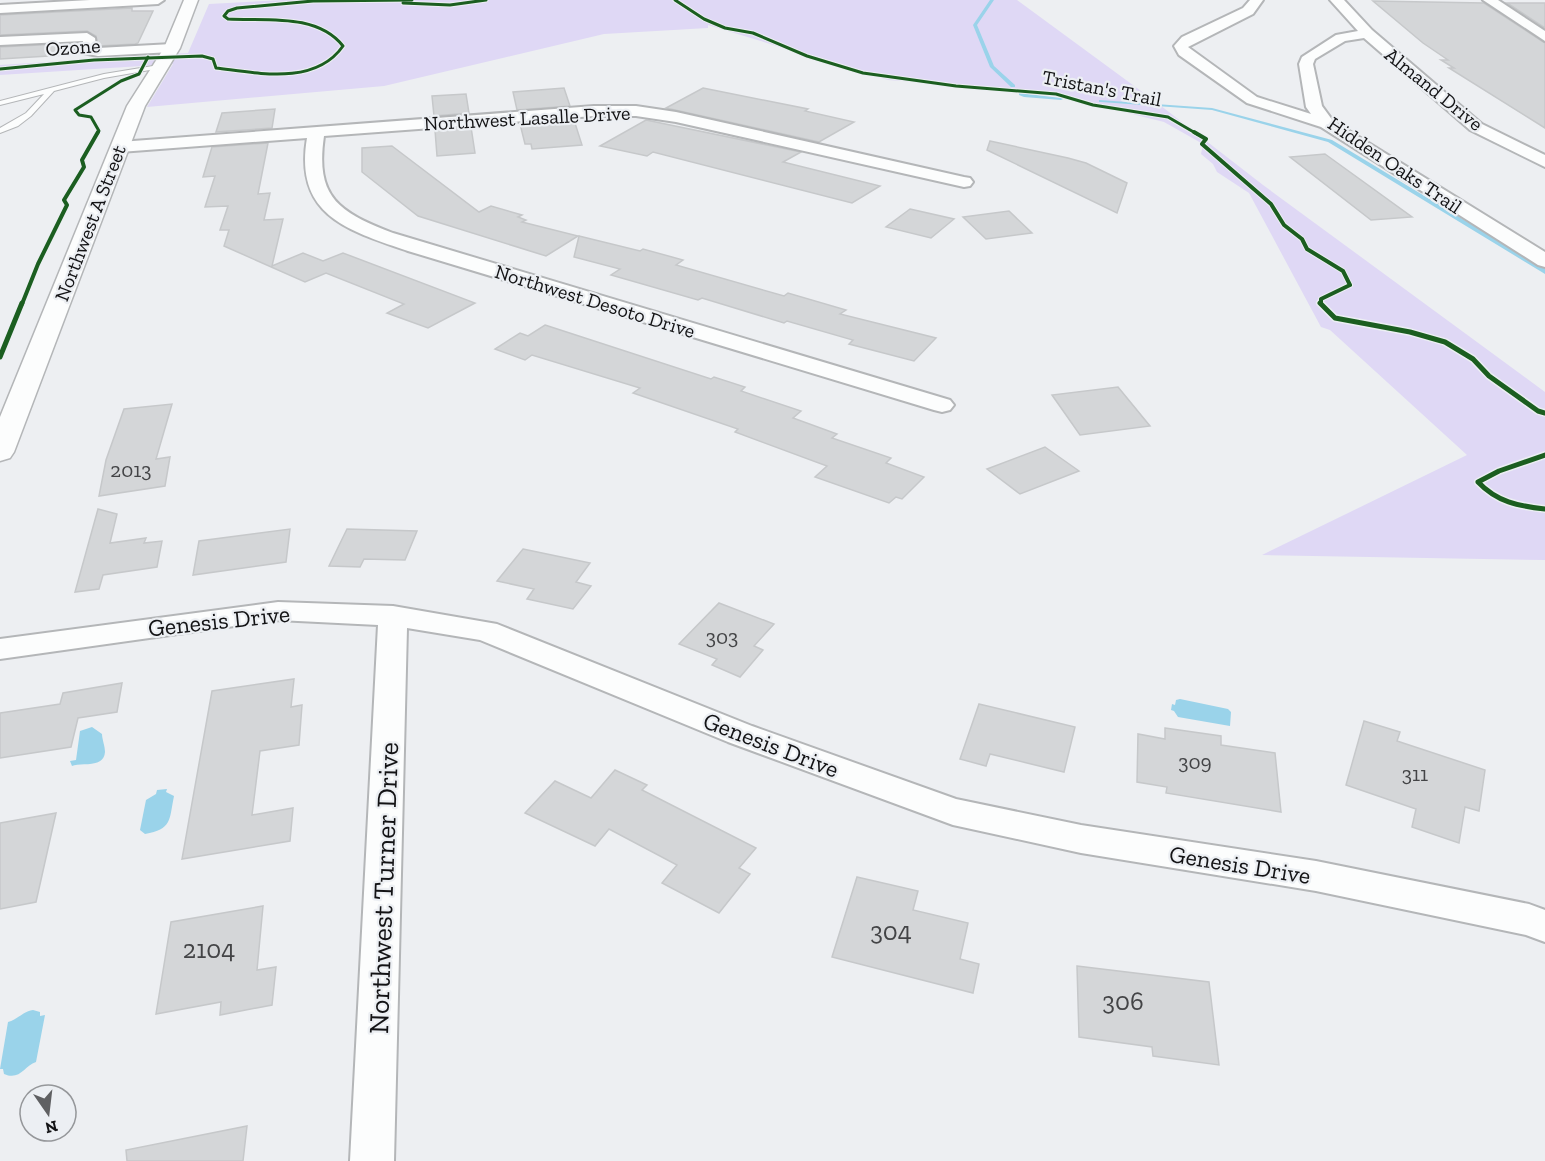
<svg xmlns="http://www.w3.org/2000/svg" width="1545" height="1161" font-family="'Zilla Slab',serif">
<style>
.green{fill:#dfd8f5}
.water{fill:#9ad3ea}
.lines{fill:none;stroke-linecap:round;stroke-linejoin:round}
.stream{fill:#9ad3ea;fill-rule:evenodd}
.building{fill:#d4d6d8;stroke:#c6c8ca;stroke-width:1.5}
.service-casing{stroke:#b4b6b8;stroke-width:2}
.minor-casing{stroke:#b4b6b8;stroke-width:4}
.tertiary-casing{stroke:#b4b6b8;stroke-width:3}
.service{fill:#fcfdfd;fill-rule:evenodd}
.minor{fill:#fcfdfd;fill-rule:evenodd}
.tertiary{fill:#fcfdfd;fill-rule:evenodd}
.cycleway-far2-casing{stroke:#eceff3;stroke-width:5}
.cycleway-far1-casing{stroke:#eceff3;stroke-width:6}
.cycleway-casing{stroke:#eceff3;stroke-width:8}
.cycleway-far2{stroke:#1b5e20;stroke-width:3}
.cycleway-far1{stroke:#1b5e20;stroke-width:4}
.cycleway{stroke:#1b5e20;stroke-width:5}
.labels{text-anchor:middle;stroke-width:4.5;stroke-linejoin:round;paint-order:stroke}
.far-street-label{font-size:20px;fill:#131315;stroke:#eceff3}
.number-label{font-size:21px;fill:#434446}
.street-label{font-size:24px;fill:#131315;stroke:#eceff3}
.near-number-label{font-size:26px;fill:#434446}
.near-street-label{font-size:28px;fill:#131315;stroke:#eceff3}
</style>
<rect width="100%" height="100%" fill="#edeff2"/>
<polygon class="green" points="284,0 1017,0 1156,102 1263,185 1545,392 1545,560 1262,555 1467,455 1330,330 1321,327 1249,193 1217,172 1213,164 1201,154 1203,144 1164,122 1040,91 888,80 708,25 708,28 604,34 384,86 147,107 173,64 0,75 0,65 188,53 209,4"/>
<g class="water">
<polygon points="1180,699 1228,709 1231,712 1230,726 1178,717 1174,711 1171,710 1172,704 1175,705 1176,700"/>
<path d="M92,727L102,734C102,739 105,746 105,752C104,769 80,762 72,766L70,761L76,760L80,731Z"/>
<path d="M167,789L166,792L174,796C169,821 172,829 145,834L140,830L146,800L156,794L157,790Z"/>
<path d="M33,1010L40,1012V1016L45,1015L36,1062C24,1066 20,1081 4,1074L3,1069H0L8,1022C17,1020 22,1012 33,1010Z"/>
</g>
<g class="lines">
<g class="stream">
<polygon points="990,0 994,0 977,25 994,66 1015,85 1015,87 1011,87 990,67 973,25"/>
<polygon points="1019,93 1061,98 1063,99 1061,100 1024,97 1019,95"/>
<polygon points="1099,100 1212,108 1332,140 1545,269 1545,274 1328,142 1212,110 1101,102 1099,102"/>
</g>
</g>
<g class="building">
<polygon points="1373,1 1484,3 1545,43 1545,128 1449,68 1454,68 1441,60 1448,60 1423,43"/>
<polygon points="1507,3 1545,3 1545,28"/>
<polygon points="132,8 132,11 153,11 138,43 135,44 98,46 96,36 87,31 0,35 0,15"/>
<polygon points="80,43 79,49 68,50 65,55 0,59 0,47"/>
<polygon points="564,88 570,106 517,110 513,92"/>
<polygon points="703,88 808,109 805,111 854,122 819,142 666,108"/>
<polygon points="466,94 469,113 434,116 432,96"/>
<polygon points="275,109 272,128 216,132 222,113"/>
<polygon points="574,120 582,145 532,149 531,144 525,144 520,124"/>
<polygon points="646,120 801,152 783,162 880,186 852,203 653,152 647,156 600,146"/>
<polygon points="471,127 475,153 437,156 435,130"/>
<polygon points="990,141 1068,158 1086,163 1127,183 1117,213 987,150"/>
<polygon points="268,143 258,194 270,193 264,220 283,219 272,266 303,253 323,261 343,253 475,303 428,328 387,313 404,304 326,273 305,282 224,246 229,230 220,230 228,206 205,207 215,176 203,177 212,147"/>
<polygon points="392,146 479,212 491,206 522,215 518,217 526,220 522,222 578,236 546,256 418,216 362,172 362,148"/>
<polygon points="1325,154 1412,217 1371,220 1290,157"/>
<polygon points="910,209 954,219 931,238 886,227"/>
<polygon points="1009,211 1032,233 986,239 963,217"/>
<polygon points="579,236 640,251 643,249 683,260 676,265 784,296 788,293 846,310 840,314 936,338 914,361 849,344 853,340 787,321 784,323 702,298 698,300 611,275 620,269 574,257"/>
<polygon points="545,325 711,379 714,377 745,387 741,391 801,411 793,418 837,434 832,438 891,458 886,463 924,477 902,499 896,497 889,503 815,477 827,466 735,432 738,429 633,393 640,388 532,355 525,360 495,349 520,333 528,336"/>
<polygon points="1118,387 1150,426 1080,435 1052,395"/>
<polygon points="172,404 156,459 170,457 165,486 99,496 106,460 124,409"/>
<polygon points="1045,447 1079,471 1020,494 987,469"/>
<polygon points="98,509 117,514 110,543 146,538 144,543 162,541 157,567 103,575 99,589 75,592"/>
<polygon points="290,529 286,562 193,575 199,541"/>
<polygon points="347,529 417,531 405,560 364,559 360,567 329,566"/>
<polygon points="523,549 590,563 576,582 591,586 573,609 527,599 534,589 497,581"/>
<polygon points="719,603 774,624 754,646 763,650 740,677 712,665 717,659 679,644"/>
<polygon points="294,679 291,707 302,705 299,745 260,751 252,815 293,808 290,841 182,859 212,691"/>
<polygon points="122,683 117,712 78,718 71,747 0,758 0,713 60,704 63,693"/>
<polygon points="979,704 1075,727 1064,772 990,754 986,766 960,759"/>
<polygon points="1364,721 1400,732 1397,741 1485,770 1479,811 1465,807 1459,843 1412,827 1416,809 1346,785"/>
<polygon points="1165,728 1221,736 1221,745 1275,753 1281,812 1166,793 1167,787 1137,782 1138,734 1165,739"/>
<polygon points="615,770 647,785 642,790 756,848 739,868 750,874 719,913 662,883 677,865 609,829 595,846 525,813 555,781 591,798"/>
<polygon points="56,813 36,902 0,909 0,823"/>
<polygon points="857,877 918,891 913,910 968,923 960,959 979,964 973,993 832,957"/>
<polygon points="263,906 257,970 276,967 272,1005 220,1015 221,1002 156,1014 171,922"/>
<polygon points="1077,966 1209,982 1219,1065 1153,1056 1152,1047 1079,1037"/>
<polygon points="247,1126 243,1161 127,1161 126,1150"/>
</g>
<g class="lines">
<g class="service-casing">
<polygon id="service" points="159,65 161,68 104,78 54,91 31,116 18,126 0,133 0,128 26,113 44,94 0,105 0,101 104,74"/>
</g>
<g class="minor-casing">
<g id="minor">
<polygon points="90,0 164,0 158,4 0,13 0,5"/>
<polygon points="1250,0 1263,0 1253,14 1188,47 1257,97 1311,114 1306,107 1299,64 1302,57 1336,35 1358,31 1330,0 1344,0 1372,30 1482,124 1545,155 1545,167 1470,130 1364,38 1345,41 1315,59 1313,64 1322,106 1333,121 1545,252 1545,267 1538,265 1321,127 1247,103 1179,55 1174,46 1182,37 1243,8"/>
<polygon points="1483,0 1498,0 1545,31 1545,41"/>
<polygon points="87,33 95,38 96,47 98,48 172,44 179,48 172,52 98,56 83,53 81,50 83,41 0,45 0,37"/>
<path d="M594,106H636L676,112L964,177L970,178L973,182L970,186L964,187L676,122L636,116H594L324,136C315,198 339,212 393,233L950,400L954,405L950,410L942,412L934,410L408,251C347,230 294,215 307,138L120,152L112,147L120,142Z"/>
<polygon points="278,602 393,606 497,624 752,726 956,799 1081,825 1316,861 1529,904 1545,910 1545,942 1526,935 1316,891 1081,853 953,825 728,742 480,640 407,628 394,1161 350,1161 378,625 278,620 0,659 0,639"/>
</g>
</g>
<g class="tertiary-casing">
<polygon id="tertiary" points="184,0 198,0 180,48 145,106 14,452 10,458 0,461 0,417 127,106 164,48"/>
</g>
<use href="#service" class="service"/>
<use href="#minor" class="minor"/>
<use href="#tertiary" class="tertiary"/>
<g class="cycleway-far2-casing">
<g id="cycleway-far2">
<polyline points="675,0 704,19 725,28 753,33 807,56 863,73 956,86 1056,94 1093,105 1168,117 1197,134"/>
<polyline points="403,3 450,5 486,0"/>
<path d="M0,69L94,60L202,56L213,59L216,68C258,73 315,86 343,46C317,13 266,21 228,19L224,16L228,11L237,8L313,1L412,0"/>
<polyline points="97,134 99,131 91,117 79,115 75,110 121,81 139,74 148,57"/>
</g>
</g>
<g class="cycleway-far1-casing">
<g id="cycleway-far1">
<polyline points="1194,132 1206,139 1202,144 1271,204 1284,225 1302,239 1307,249 1343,271 1350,285 1321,299 1321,304"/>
<polyline points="22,304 38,264 67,205 64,200 84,167 82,160 98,132"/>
</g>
</g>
<g class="cycleway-casing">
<g id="cycleway">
<polyline points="1320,303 1335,318 1410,332 1445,342 1473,359 1489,376 1538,411 1545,413"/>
<polyline points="0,357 22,303"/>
<path d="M1545,455L1499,471L1478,482C1497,502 1518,506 1545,509"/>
</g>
</g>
<use href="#cycleway-far2" class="cycleway-far2"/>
<use href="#cycleway-far1" class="cycleway-far1"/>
<use href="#cycleway" class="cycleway"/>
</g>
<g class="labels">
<g class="far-street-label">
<text transform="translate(73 47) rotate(-4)" y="7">Ozone</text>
<text transform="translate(1102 88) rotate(11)" y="7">Tristan's Trail</text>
<text transform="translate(1434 89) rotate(39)" y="7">Almand Drive</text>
<text transform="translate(527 118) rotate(-3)" y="7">Northwest Lasalle Drive</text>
<text transform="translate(1395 165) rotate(34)" y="7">Hidden Oaks Trail</text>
<text transform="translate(90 223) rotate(-69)" y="7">Northwest A Street</text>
<text transform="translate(595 301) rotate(17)" y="7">Northwest Desoto Drive</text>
</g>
<g class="number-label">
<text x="131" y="477">2013</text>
<text x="722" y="644">303</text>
<text x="1195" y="769">309</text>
<text x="1415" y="781">311</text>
</g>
<g class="street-label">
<text transform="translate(219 621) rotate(-6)" y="8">Genesis Drive</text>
<text transform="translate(771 745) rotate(21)" y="8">Genesis Drive</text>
<text transform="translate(1240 865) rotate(9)" y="8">Genesis Drive</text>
</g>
<g class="near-number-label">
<text x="891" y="940">304</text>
<text x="209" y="958">2104</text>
<text x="1123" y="1010">306</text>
</g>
<g class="near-street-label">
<text transform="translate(383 888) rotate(-88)" y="10">Northwest Turner Drive</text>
</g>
</g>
<g transform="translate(48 1113) rotate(166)"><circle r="28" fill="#eceff3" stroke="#95979a" stroke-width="1.5"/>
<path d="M0-4.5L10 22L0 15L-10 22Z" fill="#5f6062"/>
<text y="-9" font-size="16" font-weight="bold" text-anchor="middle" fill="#131315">N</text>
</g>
</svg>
